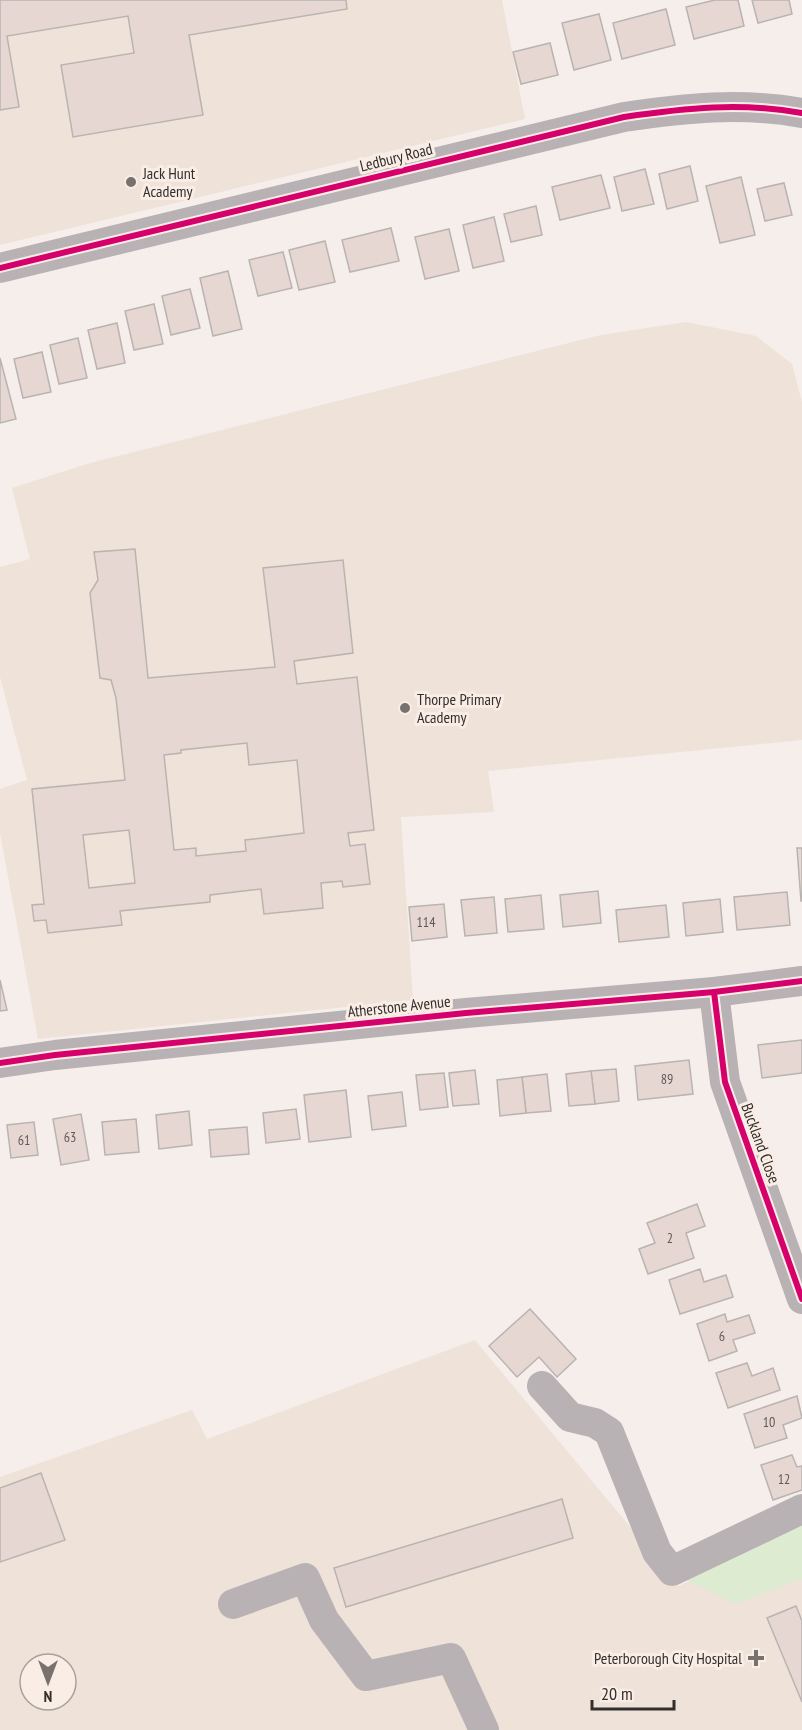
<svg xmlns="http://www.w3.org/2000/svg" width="802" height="1730" font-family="'PT Sans Narrow',sans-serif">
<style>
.built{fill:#efe2d9;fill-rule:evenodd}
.green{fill:#ddebd0}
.building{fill:#e7d7d3;stroke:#b9b4b1;stroke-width:1.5;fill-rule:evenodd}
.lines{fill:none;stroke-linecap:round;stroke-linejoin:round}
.minor{stroke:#b9b2b5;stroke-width:30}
.cycleway-casing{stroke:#f9ede6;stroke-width:10}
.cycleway{stroke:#d6006c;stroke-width:6}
.poi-dot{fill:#77726e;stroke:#f9ede6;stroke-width:2}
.labels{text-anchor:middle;stroke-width:6;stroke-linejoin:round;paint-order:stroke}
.number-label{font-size:14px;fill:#605956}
.street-label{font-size:16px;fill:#332f2c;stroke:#f9ede6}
.poi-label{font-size:16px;fill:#332f2c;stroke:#f9ede6;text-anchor:start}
</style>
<rect width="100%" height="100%" fill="#f5eeea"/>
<g class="built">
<polygon points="0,0 502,0 525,119 0,245"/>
<polygon points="686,322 756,336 792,364 802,402 802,740 488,771 494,812 401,817 413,1000 38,1039 0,833 0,789 27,780 0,677 0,567 30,559 12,488 90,463 601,335"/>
<path d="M475,1340L679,1586L802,1527V1730H0V1477L192,1410L207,1439ZM30,1664H66V1700H30Z"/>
</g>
<polygon class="green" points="802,1518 802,1579 735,1604 680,1577"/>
<g class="building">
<polygon points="0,0 346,0 347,9 189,35 203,115 73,137 61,65 134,53 128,16 7,36 19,107 0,110"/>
<polygon points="715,0 738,0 744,26 694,39 686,7"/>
<polygon points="752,0 789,0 792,14 758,23"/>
<polygon points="666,9 675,45 622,59 613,23"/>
<polygon points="599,14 611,60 574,70 562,23"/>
<polygon points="550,43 558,75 521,84 513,52"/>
<polygon points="690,166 698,201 667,209 659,174"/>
<polygon points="645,169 654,204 622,211 614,177"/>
<polygon points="601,175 610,208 560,220 552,187"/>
<polygon points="741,177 755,235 720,243 706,186"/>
<polygon points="784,183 792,215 765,221 757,189"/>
<polygon points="536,206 542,235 511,242 504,214"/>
<polygon points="494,217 504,261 473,268 463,225"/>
<polygon points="391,228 399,261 350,272 342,240"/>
<polygon points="449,229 459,271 425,279 415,237"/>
<polygon points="325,241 335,282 299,290 289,250"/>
<polygon points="283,252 292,288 258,296 249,260"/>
<polygon points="228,271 242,329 213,336 200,278"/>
<polygon points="190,289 200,328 171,335 162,296"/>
<polygon points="154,304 163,344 134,350 125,311"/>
<polygon points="117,323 125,363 97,369 88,330"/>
<polygon points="78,338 87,378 59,384 50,345"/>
<polygon points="42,352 51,392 23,398 14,359"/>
<polygon points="0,358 16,419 0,423"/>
<path d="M135,549L148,678L275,667L263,568L343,560L353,653L294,661L297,684L357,677L374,830L348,833L350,846L365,844L370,884L343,887L342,881L321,883L323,908L264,914L261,889L210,895V902L120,911L122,925L48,933L46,920L34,921L32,905L44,904L32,789L125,780L116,698L111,680L100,678L90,593L98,580L94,552ZM247,743L249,765L297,760L304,833L245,840L246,851L196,856V848L174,850L164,755L181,753V750ZM129,830L135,883L89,888L83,835Z"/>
<polygon points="797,848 802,848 802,901 801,901"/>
<polygon points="598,891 601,923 563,927 560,895"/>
<polygon points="787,892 790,925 737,930 734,897"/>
<polygon points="541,895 544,929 508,932 505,899"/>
<polygon points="494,897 497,933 465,936 461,900"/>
<polygon points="720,899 723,932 686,936 683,903"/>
<polygon points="444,904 447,937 412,941 409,907"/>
<polygon points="666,905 669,937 619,942 616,910"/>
<polygon points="0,980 7,1010 0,1011"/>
<polygon points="802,1040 802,1073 762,1078 758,1045"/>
<polygon points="689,1060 693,1094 638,1100 635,1066"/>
<polygon points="616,1069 619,1101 595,1104 591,1071"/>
<polygon points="475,1070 479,1104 453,1106 449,1073"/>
<polygon points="591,1071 595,1104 569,1106 566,1074"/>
<polygon points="444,1073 448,1107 420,1110 416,1075"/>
<polygon points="547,1074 551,1111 526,1113 522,1077"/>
<polygon points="522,1077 526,1113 500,1116 497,1080"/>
<polygon points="346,1090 351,1137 309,1142 304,1095"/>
<polygon points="402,1092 406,1126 372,1130 368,1096"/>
<polygon points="296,1109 300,1139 266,1143 263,1113"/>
<polygon points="189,1111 192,1145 159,1149 156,1115"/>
<polygon points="81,1114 89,1160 61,1165 53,1119"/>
<polygon points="136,1119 139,1152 105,1155 102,1122"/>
<polygon points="34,1122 38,1155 11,1158 7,1125"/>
<polygon points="247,1127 249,1154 211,1157 209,1130"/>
<polygon points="697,1204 705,1226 686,1233 694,1258 648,1274 639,1249 655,1243 647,1223"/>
<polygon points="700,1269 704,1282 726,1275 733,1297 680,1314 669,1280"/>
<polygon points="530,1309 576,1359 557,1377 539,1357 517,1377 489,1346"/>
<polygon points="725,1314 727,1322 749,1315 755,1333 733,1340 737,1351 709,1361 697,1324"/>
<polygon points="747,1363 752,1376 773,1368 780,1390 728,1408 716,1373"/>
<polygon points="797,1396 802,1418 783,1425 787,1438 755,1448 744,1414"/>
<polygon points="792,1455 797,1467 802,1466 802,1490 773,1500 761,1465"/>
<polygon points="41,1473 65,1540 0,1562 0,1488"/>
<polygon points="562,1499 573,1538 346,1607 334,1568"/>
<polygon points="796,1606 802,1621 802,1702 767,1618"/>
</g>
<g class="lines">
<g class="minor">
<path d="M0,268L624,117C685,108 741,102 802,113"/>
<polyline points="714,992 725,1082 802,1299"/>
<polyline points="0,1063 55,1055 466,1013 714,992 802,981"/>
<polyline points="542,1386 570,1417 595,1423 609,1432 657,1552 672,1571 802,1509"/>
<polyline points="233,1604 305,1578 324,1620 366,1676 451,1658 484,1730"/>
</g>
<g class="cycleway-casing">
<g id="cycleway">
<path d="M0,268L624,117C685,108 741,102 802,113"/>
<polyline points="714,992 725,1082 802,1299"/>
<polyline points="0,1063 55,1055 466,1013 714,992 802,981"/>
</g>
</g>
<use href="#cycleway" class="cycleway"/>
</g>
<g class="poi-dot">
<circle cx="131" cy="182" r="6"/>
<circle cx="405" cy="708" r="6"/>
<path d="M753 1649h6v6h6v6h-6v6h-6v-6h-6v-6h6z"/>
</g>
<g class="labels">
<g class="number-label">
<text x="426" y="927">114</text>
<text x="667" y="1084">89</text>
<text x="70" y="1142">63</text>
<text x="24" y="1145">61</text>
<text x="670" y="1243">2</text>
<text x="722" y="1341">6</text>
<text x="769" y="1427">10</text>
<text x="784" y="1484">12</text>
</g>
<g class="street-label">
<text transform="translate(396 157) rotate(-14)" y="6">Ledbury Road</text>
<text transform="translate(399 1006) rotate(-6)" y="6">Atherstone Avenue</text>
<text transform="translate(761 1143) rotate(70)" y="6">Buckland Close</text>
</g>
<g class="poi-label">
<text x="143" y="179">Jack Hunt<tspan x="143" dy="18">Academy</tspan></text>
<text x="417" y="705">Thorpe Primary<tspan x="417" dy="18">Academy</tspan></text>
<text x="742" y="1664" text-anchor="end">Peterborough City Hospital</text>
</g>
</g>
<g transform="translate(48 1682) rotate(180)"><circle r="28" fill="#f9ede6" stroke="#aaa19c" stroke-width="1.5"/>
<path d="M0-4.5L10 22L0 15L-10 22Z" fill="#77726e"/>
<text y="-9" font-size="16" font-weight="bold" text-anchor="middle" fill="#332f2c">N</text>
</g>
<path d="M592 1700v9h82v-9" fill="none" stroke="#332f2c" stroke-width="3"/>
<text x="601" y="1700" font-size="18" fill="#332f2c" stroke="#f9ede6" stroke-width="4.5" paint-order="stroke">20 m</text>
</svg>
